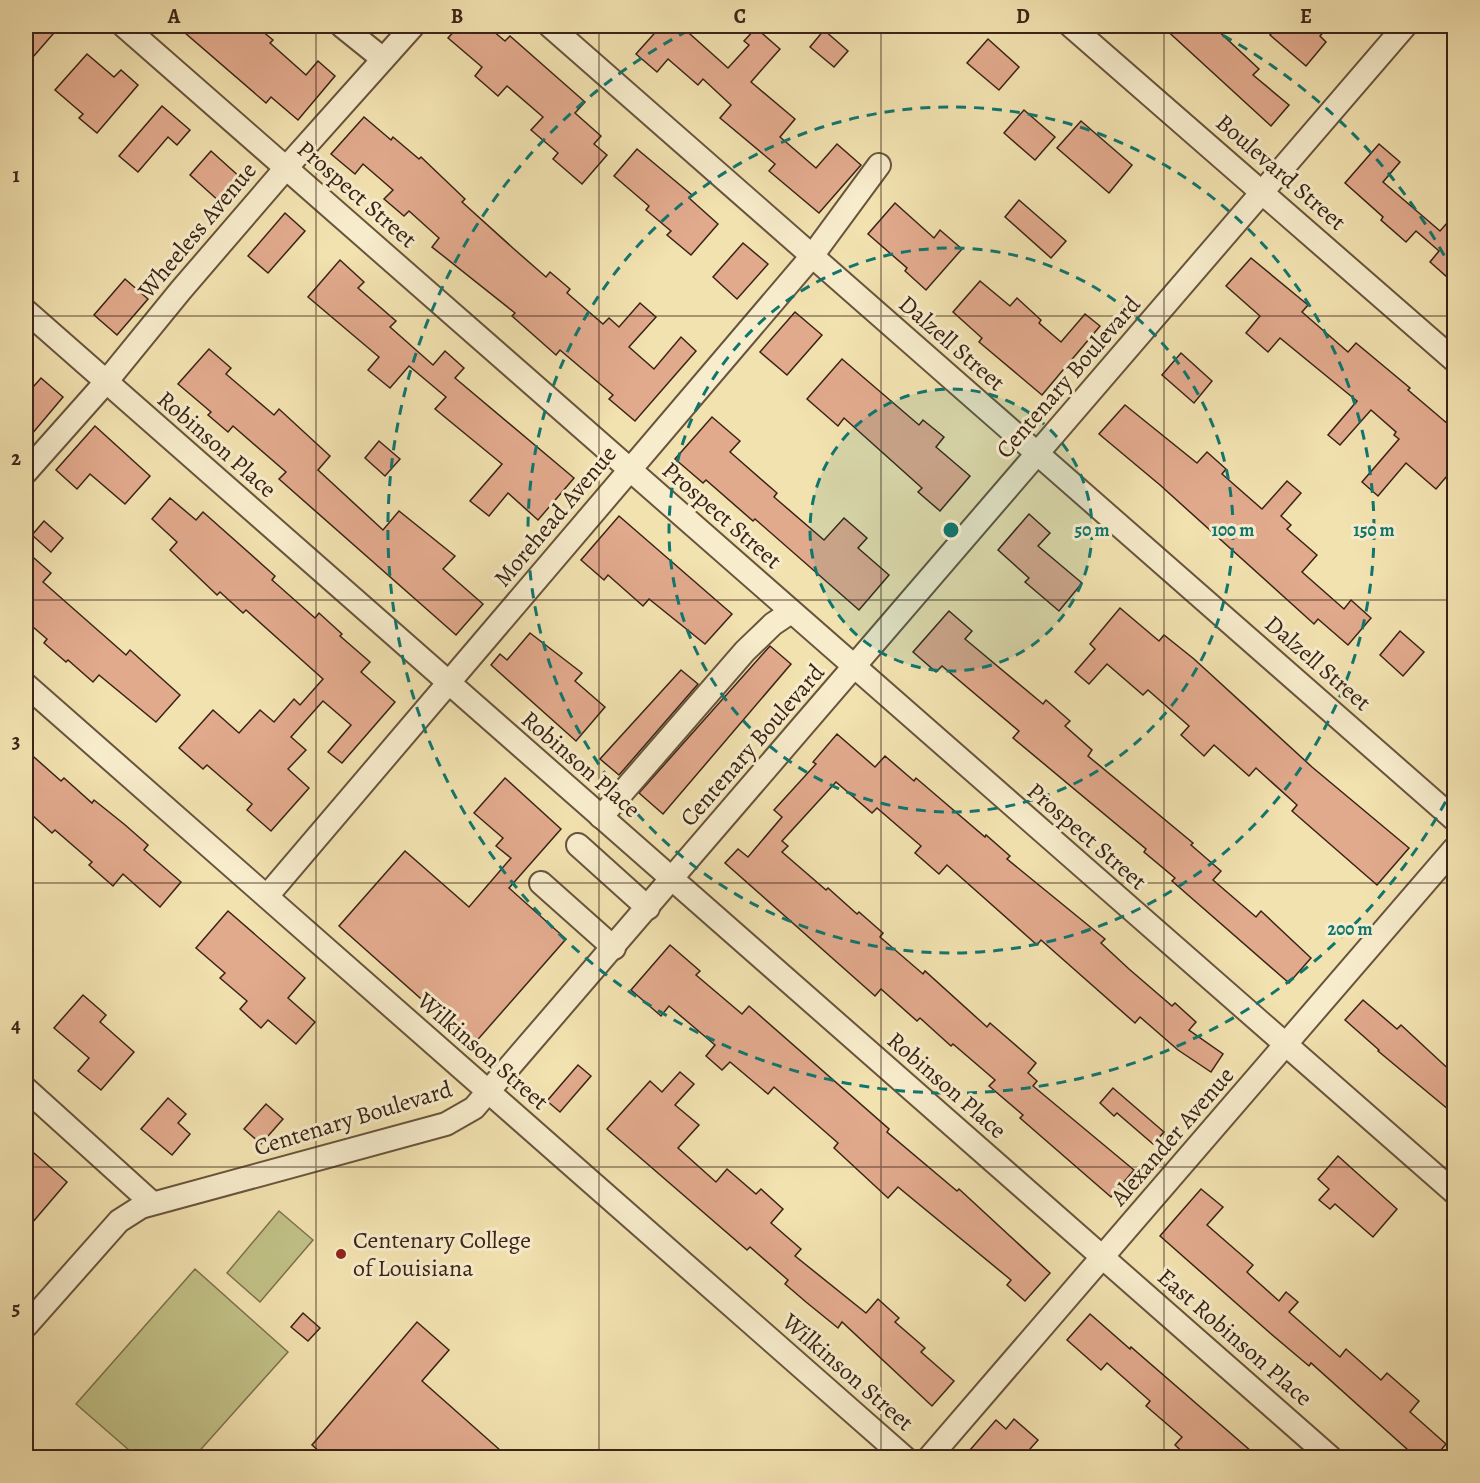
<svg xmlns="http://www.w3.org/2000/svg" width="1480" height="1483" font-family="Alegreya,serif">
<style>
.green{fill:#c1c187;stroke:#7e724f;stroke-width:1.5}
.building{fill:#e2aa8d;stroke:#3a2417;stroke-width:1.5}
.lines{fill:none;stroke-linecap:round;stroke-linejoin:round}
.minor-casing{stroke:#68543d;stroke-width:26}
.minor{stroke:#f7eccc;stroke-width:22}
.grid{fill:none;stroke:#3a2417;stroke-width:1.5;stroke-opacity:0.55}
.ring{fill:none;stroke:#0f766e;stroke-width:3;stroke-dasharray:10 8}
.poi-dot{fill:#8f2418;stroke:#f7eccc;stroke-width:2}
.labels{text-anchor:middle;stroke-width:6;stroke-linejoin:round;paint-order:stroke}
.street-label{font-size:24px;fill:#3a2417;stroke:#f7eccc}
.poi-label{font-size:24px;fill:#3a2417;stroke:#f7eccc;text-anchor:start}
.centre{fill:#0f766e;stroke:#f7eccc;stroke-width:3}
.ring-label{font-size:18px;text-anchor:middle;font-weight:bold;fill:#0f766e;stroke:#f7eccc;stroke-width:6;stroke-linejoin:round;paint-order:stroke}
.neatline{fill:none;stroke:#3a2417;stroke-width:2}
.grid-label{font-size:20px;text-anchor:middle;font-weight:bold;fill:#3a2417}
</style>
<rect width="100%" height="100%" fill="#f2e2b0"/>
<filter id="stains"><feTurbulence type="fractalNoise" baseFrequency=".00333" numOctaves="4"/><feColorMatrix values="0 0 0 0 .2 0 0 0 0 .09 0 0 0 0 .02 0 0 0 .5 -.17"/></filter>
<radialGradient id="worn" r=".72"><stop offset=".6" stop-color="#630" stop-opacity="0"/><stop offset="1" stop-color="#630" stop-opacity=".3"/></radialGradient>
<g class="green">
<polygon points="279,1211 313,1240 260,1302 227,1273"/>
<polygon points="195,1269 288,1352 194,1457 137,1457 76,1404"/>
</g>
<g class="building">
<polygon points="26,26 60,26 26,65"/>
<polygon points="177,26 256,26 273,40 270,43 306,75 318,61 335,76 298,120 271,97 266,103"/>
<polygon points="459,26 487,26 505,41 510,36 585,102 575,113 601,136 594,144 607,155 582,184 553,159 558,153 531,130 543,117 507,86 498,96 475,76 482,67 448,38"/>
<polygon points="661,26 681,26 728,68 749,45 744,41 756,28 780,49 751,82 795,119 780,137 816,168 837,144 861,165 819,213 769,171 775,164 720,118 731,105 703,79 698,85 668,59 657,72 636,54"/>
<polygon points="1162,26 1213,26 1259,69 1253,75 1289,105 1271,126"/>
<polygon points="1278,26 1329,26 1320,36 1326,42 1306,66 1270,35"/>
<polygon points="824,30 848,51 834,67 810,47"/>
<polygon points="988,39 1019,67 999,90 967,63"/>
<polygon points="87,54 114,77 121,70 138,85 97,133 79,118 83,114 55,90"/>
<polygon points="162,106 190,130 177,145 168,137 138,172 119,156"/>
<polygon points="1024,110 1055,137 1035,160 1004,133"/>
<polygon points="364,117 391,140 393,137 419,159 421,157 465,199 462,202 514,249 546,277 550,272 570,289 567,293 603,324 609,318 619,327 640,303 656,317 629,347 654,369 681,337 696,351 635,421 609,399 613,395 560,350 556,355 512,316 515,313 432,247 439,238 409,211 404,216 384,199 393,190 363,164 355,174 331,154"/>
<polygon points="1081,121 1132,165 1109,193 1057,148"/>
<polygon points="1379,144 1400,162 1383,182 1440,231 1455,214 1455,284 1430,262 1439,251 1416,231 1406,242 1381,220 1383,217 1345,183"/>
<polygon points="637,149 692,195 689,198 718,224 691,255 667,235 671,231 646,210 649,206 614,176"/>
<polygon points="211,151 241,178 220,202 190,175"/>
<polygon points="1019,200 1066,241 1051,258 1005,217"/>
<polygon points="895,203 934,238 940,230 962,249 926,290 905,271 907,268 868,234"/>
<polygon points="285,213 305,231 268,273 248,256"/>
<polygon points="743,243 768,264 737,299 713,277"/>
<polygon points="1251,258 1308,305 1302,312 1348,352 1356,343 1410,388 1408,390 1455,430 1455,483 1447,476 1436,489 1406,463 1378,496 1362,482 1399,439 1394,435 1396,432 1371,410 1340,445 1328,435 1357,401 1280,338 1268,352 1246,333 1260,316 1226,286"/>
<polygon points="340,260 364,282 358,288 396,321 390,327 433,365 445,351 464,368 455,378 574,478 538,520 508,493 489,516 470,501 502,464 435,409 446,397 409,366 390,388 368,370 379,357 308,297"/>
<polygon points="125,279 148,299 117,335 94,315"/>
<polygon points="980,281 1010,306 1017,298 1041,320 1039,323 1061,342 1085,314 1100,326 1042,395 979,342 982,338 953,312"/>
<polygon points="795,312 822,335 787,375 760,352"/>
<polygon points="209,349 231,368 226,374 274,415 279,409 330,456 318,470 383,530 399,511 455,556 443,569 483,604 456,635 279,479 286,472 233,426 228,432 208,415 211,412 178,384"/>
<polygon points="1181,353 1212,381 1194,403 1162,375"/>
<polygon points="842,359 919,425 923,420 944,437 936,447 970,476 940,511 918,492 922,488 844,418 838,426 807,399"/>
<polygon points="41,378 63,397 26,441 26,395"/>
<polygon points="1125,405 1197,463 1207,452 1226,469 1222,474 1262,509 1287,481 1301,493 1281,516 1291,525 1287,529 1317,555 1302,572 1344,609 1351,600 1371,618 1348,645 1318,619 1314,624 1160,485 1099,434"/>
<polygon points="712,417 740,441 730,452 777,493 774,497 824,540 844,518 867,538 858,548 889,575 859,610 755,519 753,521 706,480 703,483 675,459"/>
<polygon points="95,426 150,476 125,504 90,474 77,489 56,470"/>
<polygon points="379,441 400,459 385,476 365,458"/>
<polygon points="170,498 196,520 203,512 275,576 272,580 315,618 319,613 342,634 340,636 370,662 361,672 395,702 342,763 328,752 351,725 323,701 291,737 306,750 288,769 309,788 271,831 247,810 252,804 207,765 203,769 179,748 213,710 239,733 260,710 274,722 294,699 300,705 323,679 246,610 243,613 220,592 217,595 170,550 177,542 152,519"/>
<polygon points="1029,514 1050,533 1038,546 1082,583 1059,611 1025,582 1029,578 998,550"/>
<polygon points="619,516 732,614 705,644 649,599 643,606 608,575 604,580 581,560"/>
<polygon points="44,521 63,538 51,552 32,535"/>
<polygon points="26,551 51,573 43,582 126,655 130,650 180,695 156,722 99,675 93,682 68,660 66,662 44,643 47,639 26,621"/>
<polygon points="1120,608 1159,641 1164,635 1194,659 1312,767 1409,848 1377,885 1292,811 1297,805 1256,768 1249,776 1214,745 1204,756 1181,735 1189,726 1148,690 1143,695 1107,664 1089,684 1075,672 1095,649 1090,644"/>
<polygon points="949,611 972,631 965,639 1043,704 1046,700 1070,721 1065,726 1092,750 1088,756 1193,843 1191,845 1221,871 1213,880 1256,917 1261,911 1311,958 1289,983 1172,881 1175,878 1144,852 1146,849 1013,738 1019,731 942,666 936,672 913,652"/>
<polygon points="1400,631 1424,652 1403,676 1380,655"/>
<polygon points="530,633 582,673 575,681 605,707 576,741 491,665 500,654 507,660"/>
<polygon points="770,646 791,664 663,814 639,793"/>
<polygon points="681,670 698,684 619,775 600,759"/>
<polygon points="837,734 875,767 885,756 914,781 916,778 985,837 986,835 1010,856 1007,859 1105,939 1101,943 1129,969 1172,1006 1175,1003 1196,1022 1189,1030 1223,1054 1211,1072 1178,1050 1140,1017 1135,1023 1041,940 1037,945 947,865 939,874 915,853 921,846 877,808 872,813 836,782 782,841 788,846 782,852 826,890 828,888 857,914 859,912 883,933 880,937 923,974 925,971 987,1027 990,1023 1036,1063 1028,1073 1037,1081 1033,1086 1134,1170 1111,1197 1020,1118 1023,1115 989,1086 995,1080 953,1044 951,1046 920,1018 917,1021 881,989 875,996 725,863 738,849 748,857 782,817 774,810 816,764 813,762"/>
<polygon points="26,750 61,781 64,778 92,803 94,800 124,824 148,845 144,850 181,882 160,907 123,874 113,886 89,865 92,862 55,830 52,833 32,815 26,807"/>
<polygon points="505,778 561,829 509,888 566,939 473,1045 339,926 405,851 469,907 511,858 496,846 503,838 474,813"/>
<polygon points="228,911 305,978 288,998 315,1022 296,1044 268,1020 261,1028 240,1009 247,1001 220,978 225,973 196,948"/>
<polygon points="670,945 700,971 696,975 742,1014 749,1006 889,1129 887,1132 957,1191 959,1189 1050,1273 1025,1301 1007,1285 1011,1280 898,1187 888,1198 834,1148 838,1143 774,1087 768,1094 730,1062 722,1070 706,1056 715,1045 669,1006 661,1016 631,990"/>
<polygon points="83,995 106,1015 100,1022 134,1052 101,1090 78,1071 89,1058 54,1028"/>
<polygon points="1363,1000 1397,1029 1401,1025 1455,1075 1455,1115 1378,1051 1379,1050 1345,1020"/>
<polygon points="578,1065 591,1076 560,1112 547,1101"/>
<polygon points="680,1072 694,1084 675,1105 699,1125 678,1148 716,1182 727,1169 756,1194 761,1189 783,1209 771,1223 801,1249 795,1256 866,1313 878,1299 899,1318 895,1322 925,1348 921,1352 954,1381 932,1406 842,1322 838,1328 806,1302 785,1284 788,1280 750,1247 747,1250 607,1129 650,1081 662,1092"/>
<polygon points="1113,1088 1164,1132 1153,1144 1117,1113 1114,1116 1100,1103"/>
<polygon points="168,1098 186,1114 178,1123 190,1134 172,1155 141,1129"/>
<polygon points="266,1104 283,1119 261,1144 244,1129"/>
<polygon points="26,1146 67,1182 26,1230"/>
<polygon points="1338,1156 1397,1209 1373,1237 1335,1204 1330,1209 1319,1200 1329,1189 1318,1179"/>
<polygon points="1201,1189 1223,1207 1207,1225 1253,1265 1247,1272 1250,1275 1279,1301 1286,1292 1298,1302 1289,1312 1340,1357 1346,1349 1381,1380 1387,1373 1419,1401 1410,1412 1446,1444 1434,1458 1417,1458 1311,1363 1309,1366 1270,1333 1160,1236"/>
<polygon points="303,1313 320,1328 308,1341 291,1327"/>
<polygon points="1090,1314 1130,1349 1131,1347 1259,1458 1189,1458 1175,1445 1182,1437 1146,1406 1150,1401 1107,1363 1101,1370 1067,1340"/>
<polygon points="417,1322 449,1350 422,1381 509,1458 327,1458 312,1445"/>
<polygon points="1014,1419 1038,1440 1022,1458 979,1458 970,1450 996,1420 1006,1429"/>
</g>
<g class="lines">
<g class="minor-casing">
<g id="minor">
<polyline points="124,26 1454,1192"/>
<polyline points="342,26 383,59"/>
<polyline points="550,26 1454,819"/>
<polyline points="1071,26 1454,360"/>
<polyline points="26,311 1331,1458"/>
<polyline points="26,472 106,382 181,290 286,168 413,26"/>
<polyline points="26,685 905,1458"/>
<polyline points="601,817 745,651 773,624 791,612"/>
<polyline points="578,845 648,908"/>
<polyline points="541,883 614,948"/>
<polyline points="267,896 812,256 879,165"/>
<polyline points="26,1089 152,1203"/>
<polyline points="26,1326 119,1221 141,1207 446,1124 474,1108 1405,26"/>
<polyline points="929,1458 1454,849"/>
</g>
</g>
<use href="#minor" class="minor"/>
</g>
<path class="grid" d="M316,26V1458M599,26V1458M881,26V1458M1164,26V1458M26,316H1454M26,600H1454M26,883H1454M26,1167H1454"/>
<circle cx="951" cy="530" r="141" fill="#0f766e" fill-opacity=".12"/>
<g class="ring">
<circle cx="951" cy="530" r="141"/>
<circle cx="951" cy="530" r="282"/>
<circle cx="951" cy="530" r="423"/>
<path d="M1454 786A564 564 0 1 1 695 27M1207 27A564 564 0 0 1 1454 274"/>
</g>
<circle class="poi-dot" cx="341" cy="1254" r="6"/>
<g class="labels">
<g class="street-label">
<text transform="translate(1281 172) rotate(41)" y="8">Boulevard Street</text>
<text transform="translate(357 194) rotate(41)" y="8">Prospect Street</text>
<text transform="translate(197 230) rotate(-50)" y="8">Wheeless Avenue</text>
<text transform="translate(952 343) rotate(41)" y="8">Dalzell Street</text>
<text transform="translate(1068 377) rotate(-49)" y="8">Centenary Boulevard</text>
<text transform="translate(217 444) rotate(41)" y="8">Robinson Place</text>
<text transform="translate(722 515) rotate(41)" y="8">Prospect Street</text>
<text transform="translate(555 516) rotate(-50)" y="8">Morehead Avenue</text>
<text transform="translate(1318 663) rotate(41)" y="8">Dalzell Street</text>
<text transform="translate(752 745) rotate(-49)" y="8">Centenary Boulevard</text>
<text transform="translate(581 764) rotate(41)" y="8">Robinson Place</text>
<text transform="translate(1087 836) rotate(41)" y="8">Prospect Street</text>
<text transform="translate(483 1051) rotate(41)" y="8">Wilkinson Street</text>
<text transform="translate(947 1085) rotate(41)" y="8">Robinson Place</text>
<text transform="translate(353 1118) rotate(-17)" y="8">Centenary Boulevard</text>
<text transform="translate(1172 1136) rotate(-49)" y="8">Alexander Avenue</text>
<text transform="translate(1235 1337) rotate(41)" y="8">East Robinson Place</text>
<text transform="translate(848 1372) rotate(41)" y="8">Wilkinson Street</text>
</g>
<g class="poi-label">
<text x="353" y="1248">Centenary College<tspan x="353" dy="28">of Louisiana</tspan></text>
</g>
</g>
<circle cx="951" cy="530" r="9" class="centre"/>
<g class="ring-label">
<text x="1092" y="536">50 m</text>
<text x="1233" y="536">100 m</text>
<text x="1374" y="536">150 m</text>
<text x="1350" y="935">200 m</text>
</g>
<rect width="1480" height="1483" fill="none" stroke="#f2e2b0" stroke-width="66"/>
<rect x="33" y="33" width="1414" height="1417" class="neatline"/>
<g class="grid-label">
<text x="174" y="23">A</text>
<text x="457" y="23">B</text>
<text x="740" y="23">C</text>
<text x="1023" y="23">D</text>
<text x="1306" y="23">E</text>
<text x="16" y="182">1</text>
<text x="16" y="465">2</text>
<text x="16" y="748">3</text>
<text x="16" y="1032">4</text>
<text x="16" y="1315">5</text>
</g>
<rect width="100%" height="100%" filter="url(#stains)"/>
<rect width="100%" height="100%" fill="url(#worn)"/>
</svg>
